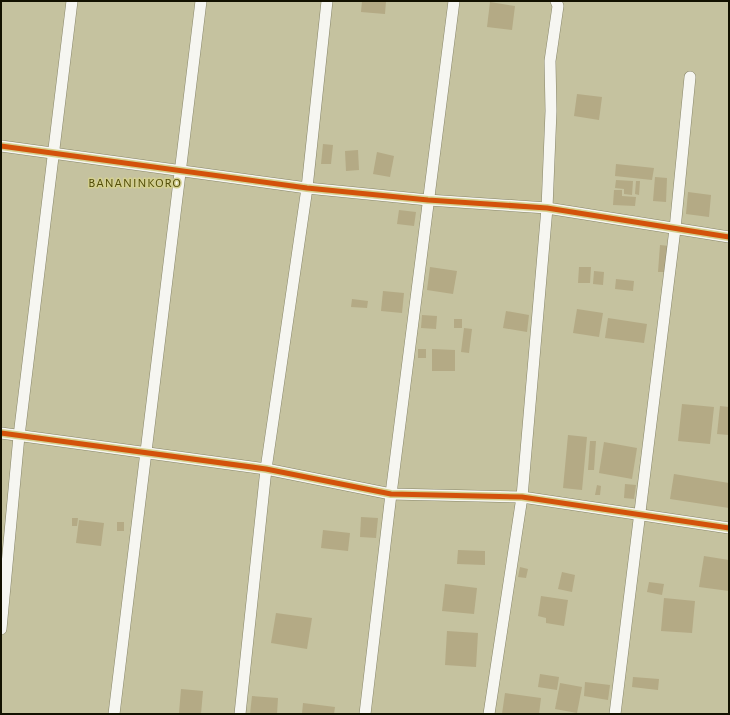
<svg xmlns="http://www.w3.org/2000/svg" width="730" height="715" font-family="'Alegreya Sans',sans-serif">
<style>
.building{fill:#b4aa85}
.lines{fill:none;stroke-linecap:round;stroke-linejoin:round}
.minor-casing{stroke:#878569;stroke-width:12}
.minor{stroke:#f6f6f1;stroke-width:11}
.cycleway-casing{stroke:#d4d090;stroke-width:8}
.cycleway{stroke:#d3520b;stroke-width:5}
.labels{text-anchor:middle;stroke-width:3;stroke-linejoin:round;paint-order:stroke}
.quarter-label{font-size:13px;letter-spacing:1px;fill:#524d09;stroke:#d4d090}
</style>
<rect width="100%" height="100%" fill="#c5c29f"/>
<g class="building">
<polygon points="362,1 386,1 385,14 361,12"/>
<polygon points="490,2 515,6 512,30 487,27"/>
<polygon points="577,94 602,97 599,120 574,116"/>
<polygon points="323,144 333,145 331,164 321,164"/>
<polygon points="358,150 359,170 346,171 345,151"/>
<polygon points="377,152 394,156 390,177 373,174"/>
<polygon points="616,164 654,168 652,180 615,176"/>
<polygon points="655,177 667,178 666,202 653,201"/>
<polygon points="616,180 633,181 632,195 624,194 624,189 615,188"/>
<polygon points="636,181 640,181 639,195 635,194"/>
<polygon points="614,190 622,190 622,196 636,197 635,206 613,205"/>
<polygon points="688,192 711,195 709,217 686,214"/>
<polygon points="399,210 416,212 414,226 397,224"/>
<polygon points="660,245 669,246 667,272 658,272"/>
<polygon points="430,267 457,271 453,294 427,290"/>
<polygon points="579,267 591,267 590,283 578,283"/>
<polygon points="594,271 604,272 603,285 593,284"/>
<polygon points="616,279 634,281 633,291 615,289"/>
<polygon points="383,291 404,293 402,313 381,311"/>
<polygon points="352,299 368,301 367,308 351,307"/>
<polygon points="577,309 603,313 599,337 573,333"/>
<polygon points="506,311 529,315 527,332 503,328"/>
<polygon points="422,315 437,316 436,329 421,328"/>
<polygon points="608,318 647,324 644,343 605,338"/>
<rect x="454" y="319" width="8" height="9"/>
<polygon points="464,328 472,329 469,353 461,352"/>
<rect x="418" y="349" width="8" height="9"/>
<polygon points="432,349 455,350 455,371 432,371"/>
<polygon points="682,404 714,407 710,444 678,441"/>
<polygon points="720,406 729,407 729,435 717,434"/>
<polygon points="568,435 587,437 582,490 563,488"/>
<polygon points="590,441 596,441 594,470 588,470"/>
<polygon points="604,442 637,448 632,479 599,473"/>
<polygon points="674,474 729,483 729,508 670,499"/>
<polygon points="625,484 636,485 634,499 624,498"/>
<polygon points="597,485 601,486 600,495 595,495"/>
<polygon points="361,517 378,518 376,538 360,537"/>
<polygon points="72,518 78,518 77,526 72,526"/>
<polygon points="79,520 104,523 101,546 76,543"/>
<rect x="117" y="522" width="7" height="9"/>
<polygon points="323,530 350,533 348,551 321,548"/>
<polygon points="458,550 485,551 485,565 457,564"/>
<polygon points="704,556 729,560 729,591 699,587"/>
<polygon points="520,567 528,569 526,578 518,577"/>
<polygon points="562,572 575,575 572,592 558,589"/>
<polygon points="649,582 664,584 662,595 647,592"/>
<polygon points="445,584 477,588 474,614 442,611"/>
<polygon points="541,596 568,600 564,626 546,623 546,618 538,616"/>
<polygon points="664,598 695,601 692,633 661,631"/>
<polygon points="276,613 312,618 307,649 271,643"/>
<polygon points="447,631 478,633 476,667 445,665"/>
<polygon points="540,674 559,677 557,690 538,687"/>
<polygon points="633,677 659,679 658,690 632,687"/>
<polygon points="585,682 610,685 608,700 584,696"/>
<polygon points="560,683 582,687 577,713 555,709"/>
<polygon points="181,689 203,691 201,714 179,713"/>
<polygon points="505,693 541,698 539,714 502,714"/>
<polygon points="252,696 278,698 277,714 250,714"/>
<polygon points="303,703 335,707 334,714 302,714"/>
</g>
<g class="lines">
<g class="minor-casing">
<g id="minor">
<polyline points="1,146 307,188 428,200 547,208 729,237"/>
<polyline points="1,433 266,469 391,494 522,497 729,528"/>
<polyline points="1,629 19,436 72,1"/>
<polyline points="114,714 201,1"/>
<polyline points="240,714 266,469 307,188 327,1"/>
<polyline points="365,714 391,494 454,1"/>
<polyline points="489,714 522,497 547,208 551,111 550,61 558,6 556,1"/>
<polyline points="615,714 675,229 690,77"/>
</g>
</g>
<use href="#minor" class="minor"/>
<g class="cycleway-casing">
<g id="cycleway">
<polyline points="1,146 307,188 428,200 547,208 729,237"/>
<polyline points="1,433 266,469 391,494 522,497 729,528"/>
</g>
</g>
<use href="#cycleway" class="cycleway"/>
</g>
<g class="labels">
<g class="quarter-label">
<text x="135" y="187">BANANINKORO</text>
</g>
</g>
<rect width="730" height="715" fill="none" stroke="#131100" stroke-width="4"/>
</svg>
